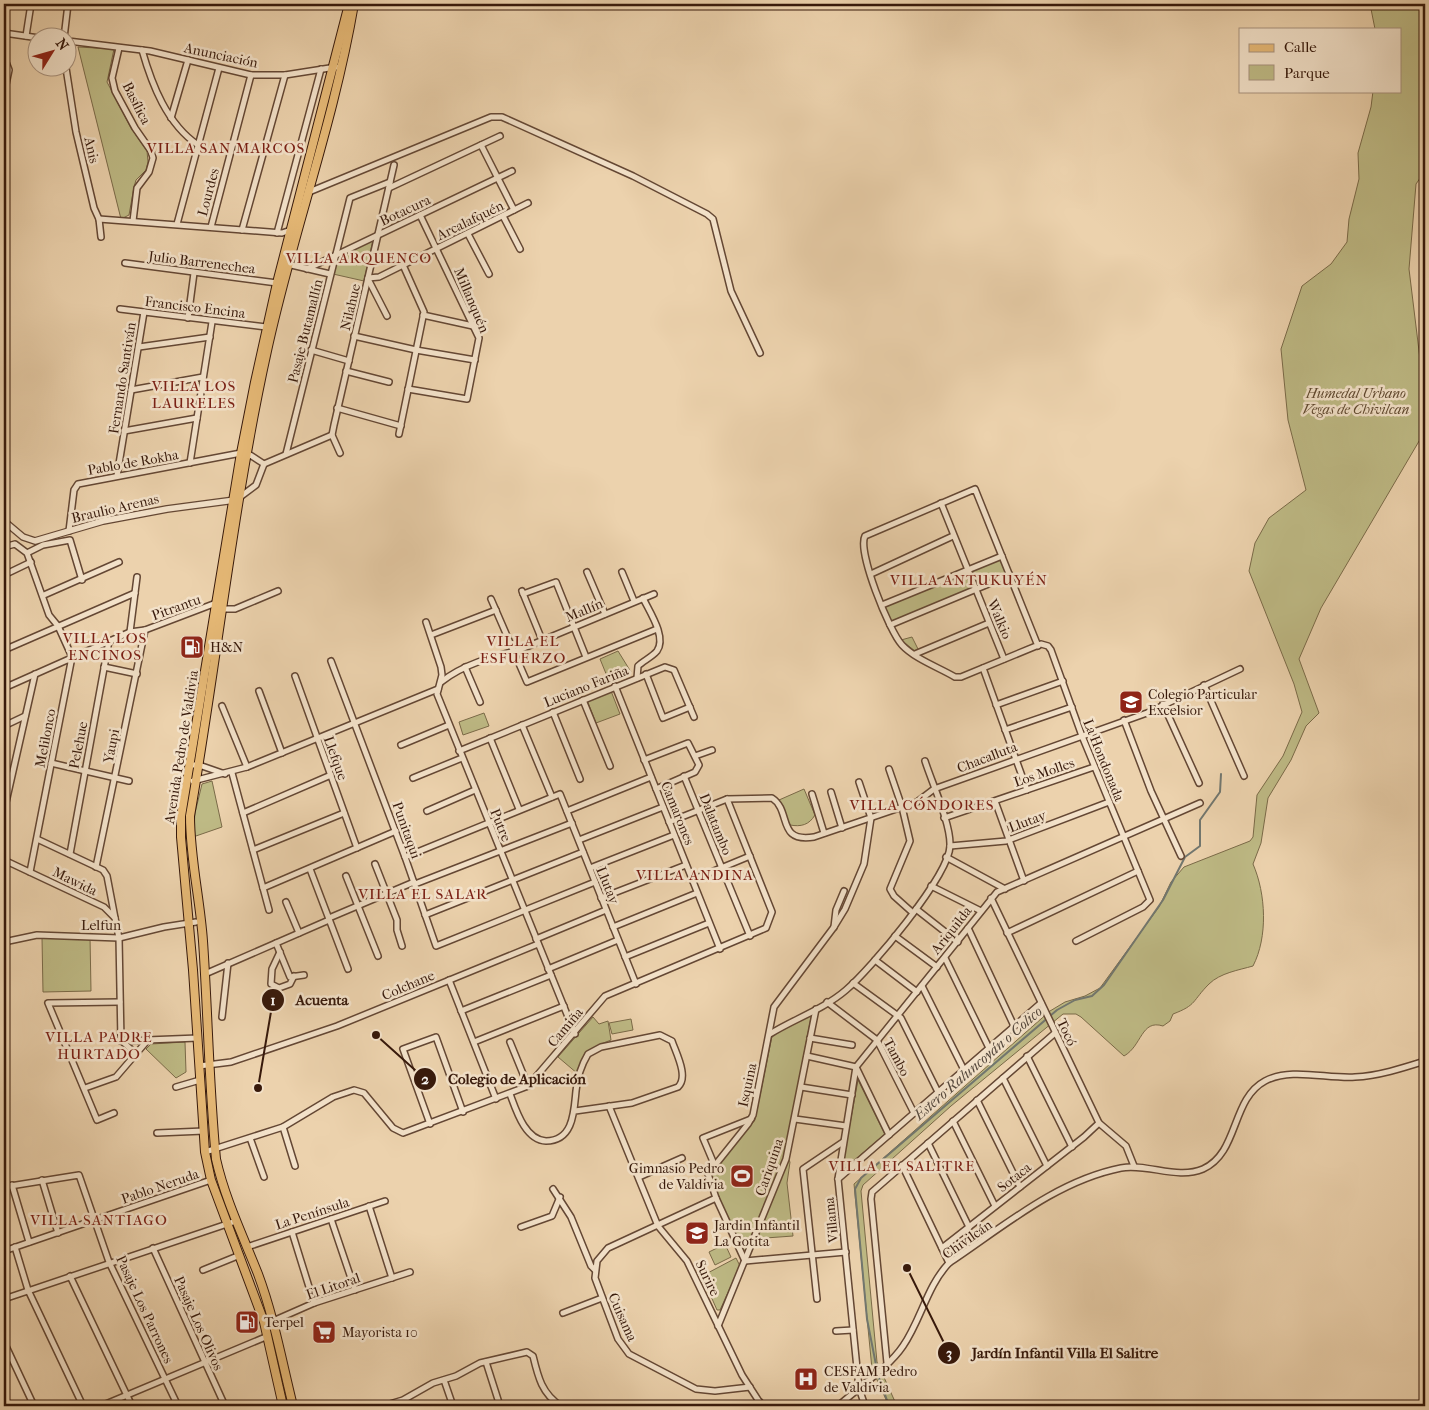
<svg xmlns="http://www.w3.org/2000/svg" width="1429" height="1410" font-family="'IM FELL French Canon',serif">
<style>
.green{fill:#beba85;stroke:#7a6a48}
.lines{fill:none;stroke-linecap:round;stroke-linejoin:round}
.stream{stroke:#72776f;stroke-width:2}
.minor-casing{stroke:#644734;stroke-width:8}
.tertiary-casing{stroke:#644734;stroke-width:8}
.primary-casing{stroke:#37190b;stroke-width:10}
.minor{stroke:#f3e2ca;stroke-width:5}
.tertiary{stroke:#f3e2ca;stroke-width:5.5}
.primary{stroke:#e6b976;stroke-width:8}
.labels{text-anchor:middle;stroke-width:5;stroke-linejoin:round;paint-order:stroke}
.street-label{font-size:14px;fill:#37190b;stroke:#f3e2ca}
.park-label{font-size:14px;font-style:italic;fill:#604930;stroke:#f3e2ca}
.poi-label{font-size:14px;fill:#37190b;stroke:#f3e2ca;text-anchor:start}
.neighbourhood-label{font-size:15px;letter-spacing:1px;fill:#7a1f14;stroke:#f3e2ca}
.water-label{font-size:15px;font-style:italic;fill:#55483d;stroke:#f3e2ca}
.leader{fill:none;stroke:#37190b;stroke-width:2}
.callout-dot{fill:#37190b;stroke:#f3e2ca;stroke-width:2}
.mark-label{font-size:15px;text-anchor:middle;font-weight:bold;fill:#fff}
.callout-label{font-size:15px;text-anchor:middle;font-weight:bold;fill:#37190b;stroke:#f3e2ca;stroke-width:5;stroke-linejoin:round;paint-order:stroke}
</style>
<rect width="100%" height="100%" fill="#ecd2ad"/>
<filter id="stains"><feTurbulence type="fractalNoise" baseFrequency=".004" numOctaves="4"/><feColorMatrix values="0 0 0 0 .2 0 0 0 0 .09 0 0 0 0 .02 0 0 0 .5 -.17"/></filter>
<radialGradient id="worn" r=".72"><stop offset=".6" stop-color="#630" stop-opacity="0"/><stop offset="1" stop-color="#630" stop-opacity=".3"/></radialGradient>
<g class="green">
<path d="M1370,4H1425V171L1416,184L1409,269L1425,400V431L1321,608L1299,659L1319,713L1306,726L1291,760L1268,798L1261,843L1253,864C1266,894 1268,937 1253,966C1239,970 1220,973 1209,984C1192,1001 1197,1005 1173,1014L1170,1021L1163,1026C1141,1019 1142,1046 1124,1056L1081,1017L1076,1014H1063L951,1106L863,1185L861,1191L877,1362L897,1406H889L872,1369L854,1184L1050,1011L1065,1002L1085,996L1100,988L1159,907L1171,882L1184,867L1250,841L1253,837L1257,795L1283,756L1302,712L1294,684L1249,571L1255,543L1269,518L1306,490L1288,420L1281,349L1302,286L1331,264L1347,242L1349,219L1359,179L1358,153L1371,107L1373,91H1400V29H1375Z"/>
<polygon points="78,47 114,49 107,82 131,128 147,151 148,162 146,170 136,180 134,187 129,215 121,219"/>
<polygon points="373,240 364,281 333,274 337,258"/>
<polygon points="1000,559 1006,574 976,586 971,571"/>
<polygon points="966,573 972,588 891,622 885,607"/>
<polygon points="912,637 918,649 915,651 901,640"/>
<polygon points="618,651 631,672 609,681 600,659"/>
<polygon points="611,691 620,714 596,723 587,700"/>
<polygon points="484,713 489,726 463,735 459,722"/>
<polygon points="212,781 222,827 193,837 195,813 202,784"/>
<path d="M804,789L815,815C809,825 801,827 790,825L779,800Z"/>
<polygon points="90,937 91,991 43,992 42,938"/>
<path d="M812,1012L785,1153L790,1162L787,1183L793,1236L752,1239L745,1255C738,1238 710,1187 712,1172L755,1120L772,1036Z"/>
<path d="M593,1017L599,1024L608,1021L611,1040C588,1049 587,1050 578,1074L558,1057Z"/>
<polygon points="631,1019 633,1030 612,1034 609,1023"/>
<polygon points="185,1042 186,1072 176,1078 146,1049 151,1044"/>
<polygon points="858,1080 885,1134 844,1169 842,1167"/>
<polygon points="725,1244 731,1257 715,1265 709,1252"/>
<polygon points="736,1258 740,1266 720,1310 717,1310 702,1276"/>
</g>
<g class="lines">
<g class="stream">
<polyline points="877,1370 867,1319 855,1189 861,1178 1057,1010 1075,1000 1092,996 1104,985 1163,900 1185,857 1200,846 1200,820 1220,792 1221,774"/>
<polyline points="878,1375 889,1406"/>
</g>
<g class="minor-casing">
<g id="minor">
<polyline points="4,33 39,38"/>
<polyline points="26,36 31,4"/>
<polyline points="64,38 68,4"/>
<polyline points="68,41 150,51 251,75 285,75 336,67"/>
<polyline points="119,48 112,78 115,91 135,128 151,151 153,158 149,172 137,188 133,221"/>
<path d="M142,50C152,85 167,124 198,145"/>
<polyline points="4,57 9,70 4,94"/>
<polyline points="66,68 76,132 94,208 99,219 101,237"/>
<polyline points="171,118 188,60"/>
<polyline points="481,145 514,210"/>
<polyline points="389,188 500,136"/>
<polyline points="309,192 491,117 502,117 633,176 707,214 713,219 731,291 760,353"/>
<polyline points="503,216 520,249"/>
<polyline points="99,219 282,233 291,230"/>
<polyline points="177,224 219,68"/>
<polyline points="211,227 251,75"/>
<polyline points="242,230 285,75"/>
<polyline points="277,233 321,69"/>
<polyline points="468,234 489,274"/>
<polyline points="125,263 277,283"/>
<polyline points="287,264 330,274"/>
<polyline points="307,269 512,171"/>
<polyline points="368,278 379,277 528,203"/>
<polyline points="368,279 387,316"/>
<polyline points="120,309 266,327"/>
<polyline points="423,315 473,326"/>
<polyline points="188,318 194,273"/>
<polyline points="354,336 416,350 475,360"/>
<polyline points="139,347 210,337"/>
<polyline points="311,350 349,361"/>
<polyline points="346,371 389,382"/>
<polyline points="408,389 467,399 479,338 420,215"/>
<polyline points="131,390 203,377"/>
<polyline points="337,408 401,426"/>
<polyline points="124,431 197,418"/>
<polyline points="399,434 424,312 403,265"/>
<polyline points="247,453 264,464"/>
<polyline points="340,453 332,435 334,425 394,165"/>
<polyline points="286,454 350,198 390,182"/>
<polyline points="190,463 212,322"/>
<polyline points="264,464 332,435"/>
<polyline points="117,476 144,312"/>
<polyline points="240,497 256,485 264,464"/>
<polyline points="941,503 1004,659"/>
<polyline points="69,531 74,490 78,484 241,453"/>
<polyline points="4,547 15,544 27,553 49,615 58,626 72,657 30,872"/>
<polyline points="27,553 43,545 70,540 82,580"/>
<polyline points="587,572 605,614"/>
<polyline points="622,572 634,601"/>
<polyline points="871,574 953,536"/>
<polyline points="4,575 31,562"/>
<polyline points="522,591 542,640"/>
<polyline points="523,594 556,582 586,657"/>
<polyline points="44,595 119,562"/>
<polyline points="491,599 527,682 657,629"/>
<polyline points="882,605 1002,556"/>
<polyline points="223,609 235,609 278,591"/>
<polyline points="426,622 441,667 442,675 437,694 575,1034"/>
<polyline points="890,625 1010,575"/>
<polyline points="130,632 137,577"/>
<polyline points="431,635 496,610"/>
<path d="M1038,646L975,489L865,536C857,551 889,631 902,645C915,659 938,667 955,677H961L1041,644L1048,646L1051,650L1082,736L1150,900L1143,907L1076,941"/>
<polyline points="4,650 135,593"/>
<polyline points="915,654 989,623"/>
<polyline points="331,661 405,857 436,946 595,882"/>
<polyline points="104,667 137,674"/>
<polyline points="465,667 480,702"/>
<polyline points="983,668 1027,790"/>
<polyline points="646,674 663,718 690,707"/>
<polyline points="295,676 357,848"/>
<path d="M637,678L638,666C643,661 652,657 657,651C667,637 649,611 643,598"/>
<path d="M441,682C464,664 491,657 519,650L654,594"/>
<polyline points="1204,685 1244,776"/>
<polyline points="615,686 720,949"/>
<polyline points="4,688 130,632 145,630 216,603"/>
<polyline points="259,691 282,753"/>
<polyline points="583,700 610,766"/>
<polyline points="1163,704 1199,783"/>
<polyline points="996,705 1063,681"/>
<polyline points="222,706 247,767"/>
<polyline points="553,712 580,779"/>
<polyline points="1124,720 1151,791 1181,856"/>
<polyline points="522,725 552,797"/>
<polyline points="4,726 25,716"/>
<polyline points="1005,730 1072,707"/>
<polyline points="490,738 519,809"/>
<polyline points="401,745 449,725"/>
<polyline points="459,751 665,667 674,670 694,717"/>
<polyline points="695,756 712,750"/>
<polyline points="644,760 688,743 699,765 695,772 656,789"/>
<polyline points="51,763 129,781"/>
<polyline points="190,765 199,765 225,774"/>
<polyline points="889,769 902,807 910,841 890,889 894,896 913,913"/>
<polyline points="232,773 269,910"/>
<polyline points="684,776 750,936"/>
<polyline points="413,778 462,758"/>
<polyline points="193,781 247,767 438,689"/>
<polyline points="831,792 842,828"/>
<polyline points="812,794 824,833"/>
<polyline points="995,801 1024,881"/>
<polyline points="4,811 35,674"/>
<polyline points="427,811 475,790"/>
<polyline points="567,811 651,777"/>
<polyline points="243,813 331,775"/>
<polyline points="944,818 1094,767"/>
<path d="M669,822L727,799L772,798C792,811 776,843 814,837L917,802L934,789L1147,713L1240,669"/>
<polyline points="37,839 103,870 107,876 115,918"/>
<polyline points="579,840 663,807"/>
<polyline points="950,846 1006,841 1109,802"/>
<polyline points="253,850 344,813"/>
<polyline points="70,854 109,641"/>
<polyline points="405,857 560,794 636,984"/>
<polyline points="946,857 1005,889"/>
<polyline points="4,860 104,907 115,918 119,938 121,1041"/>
<polyline points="375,864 397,920 397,930 402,946"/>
<polyline points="96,867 145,630"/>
<polyline points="590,868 674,835"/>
<polyline points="310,869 348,969"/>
<polyline points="346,876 378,956"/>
<polyline points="692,880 750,856"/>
<polyline points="415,884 572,823"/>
<polyline points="931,886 981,911"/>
<polyline points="263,888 396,831"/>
<polyline points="601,898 686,865"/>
<polyline points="991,898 1099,1123 1126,1146 1134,1166"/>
<polyline points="286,902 299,933"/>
<polyline points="916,909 958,942"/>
<polyline points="425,915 583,852"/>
<polyline points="329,918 414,882"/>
<polyline points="613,927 697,893"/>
<polyline points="834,927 836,910 844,891"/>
<polyline points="968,928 1014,1026"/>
<polyline points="1007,933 1138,871"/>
<polyline points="895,936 937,967"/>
<polyline points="536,939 606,910"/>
<polyline points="4,942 37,935 119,938 164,927 196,922"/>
<polyline points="276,943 290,977 304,975"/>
<polyline points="280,952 272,969 271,984 279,988 290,984 294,976"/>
<polyline points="625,957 709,923"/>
<polyline points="945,958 989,1048"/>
<polyline points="875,960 917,992"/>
<polyline points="548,969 618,940"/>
<polyline points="205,974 329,920"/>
<polyline points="449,980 496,1099"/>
<polyline points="853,983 901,1018 938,1092"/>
<polyline points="922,986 964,1070"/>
<polyline points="827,1002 877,1040 914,1113"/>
<polyline points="461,1011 551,975"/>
<polyline points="222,1017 228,963"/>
<path d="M770,1034C794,1019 824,1009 846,990C870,970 949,876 950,846C951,824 932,783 925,761"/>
<polyline points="810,1038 852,1045"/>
<polyline points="121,1041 198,1038"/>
<polyline points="122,1041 136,1054"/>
<polyline points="474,1042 564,1006"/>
<polyline points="510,1042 528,1086"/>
<polyline points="807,1056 856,1067 889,1135"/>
<polyline points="1027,1056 1072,1147"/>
<polyline points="199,1066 231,1062 337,1026 538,944"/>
<polyline points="1003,1078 1047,1166"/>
<polyline points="176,1087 200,1080"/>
<polyline points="801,1087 852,1095"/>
<polyline points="85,1088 116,1077 147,1041"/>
<path d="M510,1094C516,1110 525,1140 546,1141C574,1141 574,1110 576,1091C577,1079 582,1064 588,1054L601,1047L660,1035L672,1041C676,1053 689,1077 678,1087L632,1103L575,1111"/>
<polyline points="977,1100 1020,1187"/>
<polyline points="609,1106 658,1226 687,1261 742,1375 762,1406"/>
<polyline points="114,1113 97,1120 48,1003 120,1002"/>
<polyline points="795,1119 846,1126"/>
<polyline points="953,1121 995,1206"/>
<polyline points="430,1124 403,1049 436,1037 463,1112"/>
<polyline points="283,1127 295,1166"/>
<polyline points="157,1133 204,1131"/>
<polyline points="250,1138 264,1177"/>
<polyline points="928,1143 969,1227"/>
<polyline points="205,1152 283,1127 333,1097 354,1090 364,1093 393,1128 403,1133 528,1086 605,996 766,928 772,912 727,799"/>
<polyline points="714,1164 703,1138 751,1119"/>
<polyline points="902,1165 949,1263"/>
<polyline points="639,1177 682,1158"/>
<polyline points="838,1179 1041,1003"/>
<polyline points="42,1180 58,1233"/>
<polyline points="12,1185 29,1242"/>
<polyline points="4,1187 79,1175 109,1262 178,1406"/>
<polyline points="553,1189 571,1217 591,1266 595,1270"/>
<polyline points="716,1198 608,1248 597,1261 595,1278 618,1339 629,1354 696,1389 715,1391 750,1387"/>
<polyline points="369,1206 392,1278"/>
<polyline points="331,1219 355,1290"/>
<polyline points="521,1227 552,1216 560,1197"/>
<polyline points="292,1232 314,1303"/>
<polyline points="15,1247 28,1290 83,1406"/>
<polyline points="247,1247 385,1201"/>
<polyline points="153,1248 225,1406"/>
<polyline points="942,1248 1084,1137 1099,1123"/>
<polyline points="4,1251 211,1180"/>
<polyline points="745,1261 716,1198 708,1174 748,1124 753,1115 774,1007 834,927 845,909 864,864 871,818 859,782"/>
<polyline points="745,1261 846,1252"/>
<polyline points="203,1270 240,1255"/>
<polyline points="70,1276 132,1406"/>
<polyline points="4,1299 236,1221"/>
<polyline points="817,1299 803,1169 843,1142"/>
<polyline points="563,1313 602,1298"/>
<polyline points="264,1322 273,1321 314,1303 410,1272"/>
<polyline points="718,1326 786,1159 816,1009"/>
<polyline points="836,1331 853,1330"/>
<polyline points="4,1342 34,1406"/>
<polyline points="486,1362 500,1406"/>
<polyline points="887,1363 871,1199 872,1192 1055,1033"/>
<polyline points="444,1380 453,1406"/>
<polyline points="101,1406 268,1336"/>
<path d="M383,1406L403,1400L433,1383L456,1376L480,1363L527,1352L533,1356C538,1377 542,1394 561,1406"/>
<polyline points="751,1406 760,1402"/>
<path d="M838,1406C857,1389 889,1367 903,1346C921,1320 927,1286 949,1263C1003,1227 1056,1181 1121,1168C1148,1163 1177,1180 1203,1169C1239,1153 1231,1099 1265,1081C1291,1067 1327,1079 1355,1077C1378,1076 1403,1068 1425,1061"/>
<polyline points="865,1406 859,1388 838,1179 856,1067 997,892 1200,803"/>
</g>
</g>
<g class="tertiary-casing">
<polyline id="tertiary" points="4,521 23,537 35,541 103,521 167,509 235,500"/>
</g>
<g class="primary-casing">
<g id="primary">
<polyline points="283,1406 264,1322 211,1180 205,1152 193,970 181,837 181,816 241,453 255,382 277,283 349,4"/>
<path d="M293,1406C282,1362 274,1317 258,1274C243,1236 225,1199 216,1159C209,1087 208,1014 203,941C200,899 190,858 190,816C217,661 233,505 267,351C292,235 334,122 354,4"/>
</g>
</g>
<use href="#minor" class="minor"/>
<use href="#tertiary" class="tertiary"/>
<use href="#primary" class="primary"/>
</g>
<defs>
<g id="fuel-square" transform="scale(1.25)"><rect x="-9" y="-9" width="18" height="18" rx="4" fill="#8f2418" stroke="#f3e2ca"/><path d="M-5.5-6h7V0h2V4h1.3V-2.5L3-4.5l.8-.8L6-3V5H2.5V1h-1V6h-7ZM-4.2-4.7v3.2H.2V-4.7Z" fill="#fff"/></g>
<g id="school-square" transform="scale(1.25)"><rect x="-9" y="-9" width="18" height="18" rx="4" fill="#8f2418" stroke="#f3e2ca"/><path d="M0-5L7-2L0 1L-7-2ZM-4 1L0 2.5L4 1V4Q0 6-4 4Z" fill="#fff"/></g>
<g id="stadium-square" transform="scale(1.25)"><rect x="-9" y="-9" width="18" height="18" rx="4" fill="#8f2418" stroke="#f3e2ca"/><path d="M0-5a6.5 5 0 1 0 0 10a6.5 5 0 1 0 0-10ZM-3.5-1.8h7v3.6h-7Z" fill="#fff"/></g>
<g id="supermarket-square" transform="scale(1.25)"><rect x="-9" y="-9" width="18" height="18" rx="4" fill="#8f2418" stroke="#f3e2ca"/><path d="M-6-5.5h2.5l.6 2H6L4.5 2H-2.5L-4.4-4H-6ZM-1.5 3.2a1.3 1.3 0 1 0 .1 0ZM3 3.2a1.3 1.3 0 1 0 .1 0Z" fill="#fff"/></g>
<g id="hospital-square" transform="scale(1.25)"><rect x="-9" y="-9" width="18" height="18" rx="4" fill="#8f2418" stroke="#f3e2ca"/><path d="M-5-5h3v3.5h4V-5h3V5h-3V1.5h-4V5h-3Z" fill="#fff"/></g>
</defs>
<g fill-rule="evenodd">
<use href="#fuel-square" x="192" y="647"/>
<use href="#school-square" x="1131" y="702"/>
<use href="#stadium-square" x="742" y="1176"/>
<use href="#school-square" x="697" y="1233"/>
<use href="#fuel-square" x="247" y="1322"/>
<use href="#supermarket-square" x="324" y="1332"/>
<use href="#hospital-square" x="806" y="1379"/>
</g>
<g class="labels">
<g class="street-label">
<text transform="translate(221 55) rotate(12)" y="5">Anunciación</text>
<text transform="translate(137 103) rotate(63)" y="5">Basílica</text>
<text transform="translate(92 150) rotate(77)" y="5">Anis</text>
<text transform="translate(208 192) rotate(-75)" y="5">Lourdes</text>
<text transform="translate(405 210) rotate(-25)" y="5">Botacura</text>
<text transform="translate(470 220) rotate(-26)" y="5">Arcalafquén</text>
<text transform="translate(202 262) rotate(7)" y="5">Julio Barrenechea</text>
<text transform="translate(472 300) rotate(67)" y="5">Millanquén</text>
<text transform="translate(195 307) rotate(7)" y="5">Francisco Encina</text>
<text transform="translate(350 307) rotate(-77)" y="5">Nilahue</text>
<text transform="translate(305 331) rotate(-76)" y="5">Pasaje Butamallín</text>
<text transform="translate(122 378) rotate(-81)" y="5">Fernando Santiván</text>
<text transform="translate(133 462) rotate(-10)" y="5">Pablo de Rokha</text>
<text transform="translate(115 508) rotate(-13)" y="5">Braulio Arenas</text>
<text transform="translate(176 607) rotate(-20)" y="5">Pitrantu</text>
<text transform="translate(584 610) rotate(-23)" y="5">Mallín</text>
<text transform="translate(1000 619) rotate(67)" y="5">Walkio</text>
<text transform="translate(586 686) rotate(-22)" y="5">Luciano Fariña</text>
<text transform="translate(45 738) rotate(-79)" y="5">Melilonco</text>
<text transform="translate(78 745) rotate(-79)" y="5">Pelehue</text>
<text transform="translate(111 746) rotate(-79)" y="5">Yaupi</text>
<text transform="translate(181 747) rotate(-81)" y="5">Avenida Pedro de Valdivia</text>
<text transform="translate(987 757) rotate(-21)" y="5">Chacalluta</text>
<text transform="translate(336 758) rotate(70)" y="5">Llefque</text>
<text transform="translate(1104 760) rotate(68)" y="5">La Hondonada</text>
<text transform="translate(1044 772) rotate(-19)" y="5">Los Molles</text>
<text transform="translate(678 813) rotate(68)" y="5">Camarones</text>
<text transform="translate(1027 821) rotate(-21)" y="5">Llutay</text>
<text transform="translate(716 824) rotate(68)" y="5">Dalatambo</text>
<text transform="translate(501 825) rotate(68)" y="5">Putre</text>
<text transform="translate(407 830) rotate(70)" y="5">Punitaqui</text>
<text transform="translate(75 881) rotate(26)" y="5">Mawida</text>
<text transform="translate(608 885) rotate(68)" y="5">Llutay</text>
<text x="101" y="930">Lelfun</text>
<text transform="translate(951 930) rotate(-52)" y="5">Ariquilda</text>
<text transform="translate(408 985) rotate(-23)" y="5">Colchane</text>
<text transform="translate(565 1027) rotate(-50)" y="5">Camiña</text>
<text transform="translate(1067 1032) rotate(65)" y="5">Tocó</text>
<text transform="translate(897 1057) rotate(62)" y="5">Tambo</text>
<text transform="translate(747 1085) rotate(-78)" y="5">Isquina</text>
<text transform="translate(769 1167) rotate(-71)" y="5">Cariquina</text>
<text transform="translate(1014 1177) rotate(-38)" y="5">Sotaca</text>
<text transform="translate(160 1186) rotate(-19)" y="5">Pablo Neruda</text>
<text transform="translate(312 1213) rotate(-18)" y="5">La Península</text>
<text transform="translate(831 1220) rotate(-96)" y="5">Villama</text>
<text transform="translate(967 1239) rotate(-35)" y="5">Chivilcán</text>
<text transform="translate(708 1278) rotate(64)" y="5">Surire</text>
<text transform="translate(333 1286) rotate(-19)" y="5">El Litoral</text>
<text transform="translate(145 1309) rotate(65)" y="5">Pasaje Los Parrones</text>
<text transform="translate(623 1317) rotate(66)" y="5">Cuisama</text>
<text transform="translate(199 1323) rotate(66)" y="5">Pasaje Los Olivos</text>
</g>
<g class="park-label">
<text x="1356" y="398">Humedal Urbano<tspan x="1356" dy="16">Vegas de Chivilcan</tspan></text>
</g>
<g class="poi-label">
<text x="210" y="652">H&amp;N</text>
<text x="1148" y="699">Colegio Particular<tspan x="1148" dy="16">Excelsior</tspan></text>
<text x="724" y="1173" text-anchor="end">Gimnasio Pedro<tspan x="724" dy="16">de Valdivia</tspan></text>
<text x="714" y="1230">Jardin Infantil<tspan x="714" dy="16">La Gotita</tspan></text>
<text x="264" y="1327">Terpel</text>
<text x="342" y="1337">Mayorista 10</text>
<text x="824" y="1376">CESFAM Pedro<tspan x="824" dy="16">de Valdivia</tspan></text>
</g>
<g class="neighbourhood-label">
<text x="226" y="153">VILLA SAN MARCOS</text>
<text x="359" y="263">VILLA ARQUENCO</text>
<text x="194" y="391">VILLA LOS<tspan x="194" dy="17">LAURELES</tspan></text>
<text x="969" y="585">VILLA ANTUKUYÉN</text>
<text x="105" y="643">VILLA LOS<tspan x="105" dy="17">ENCINOS</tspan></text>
<text x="523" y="646">VILLA EL<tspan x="523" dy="17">ESFUERZO</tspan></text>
<text x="922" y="810">VILLA CÓNDORES</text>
<text x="695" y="880">VILLA ANDINA</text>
<text x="423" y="899">VILLA EL SALAR</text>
<text x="99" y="1042">VILLA PADRE<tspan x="99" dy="17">HURTADO</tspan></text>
<text x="902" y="1171">VILLA EL SALITRE</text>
<text x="99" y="1225">VILLA SANTIAGO</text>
</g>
<g class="water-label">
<text transform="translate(978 1063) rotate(-41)" y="5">Estero Raluncoyán o Colico</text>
</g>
</g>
<path class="leader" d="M258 1088L273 1000M376 1035L425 1079M907 1268L949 1353"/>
<g class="callout-dot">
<circle cx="258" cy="1088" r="5"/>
<circle cx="376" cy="1035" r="5"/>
<circle cx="907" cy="1268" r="5"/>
<circle cx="273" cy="1000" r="12"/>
<circle cx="425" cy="1079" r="12"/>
<circle cx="949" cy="1353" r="12"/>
</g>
<g class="mark-label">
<text x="273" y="1005">1</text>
<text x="425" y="1084">2</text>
<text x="949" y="1358">3</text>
</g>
<g class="callout-label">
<text x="322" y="1005">Acuenta</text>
<text x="517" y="1084">Colegio de Aplicación</text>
<text x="1065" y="1358">Jardín Infantil Villa El Salitre</text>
</g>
<rect width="1429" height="1410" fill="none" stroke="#ecd2ad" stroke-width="20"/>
<rect x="5" y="5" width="1419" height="1400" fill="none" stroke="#37190b" stroke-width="2.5"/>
<rect x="10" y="10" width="1409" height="1390" fill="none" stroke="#37190b"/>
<rect x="1239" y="28" width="162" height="65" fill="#f3e2ca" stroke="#a8927e"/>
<rect x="1249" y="44" width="25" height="8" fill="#e6b976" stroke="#a8927e"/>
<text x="1284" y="52" font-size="15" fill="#37190b">Calle</text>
<rect x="1249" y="65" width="25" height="15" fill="#beba85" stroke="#a8927e"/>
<text x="1284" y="78" font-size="15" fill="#37190b">Parque</text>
<g transform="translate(52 52) rotate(53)"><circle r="24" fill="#f3e2ca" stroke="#a8927e"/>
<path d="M0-4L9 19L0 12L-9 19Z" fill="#8f2418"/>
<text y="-8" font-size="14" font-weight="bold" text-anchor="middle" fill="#37190b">N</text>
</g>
<rect width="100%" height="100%" filter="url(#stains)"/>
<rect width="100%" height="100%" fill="url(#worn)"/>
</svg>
